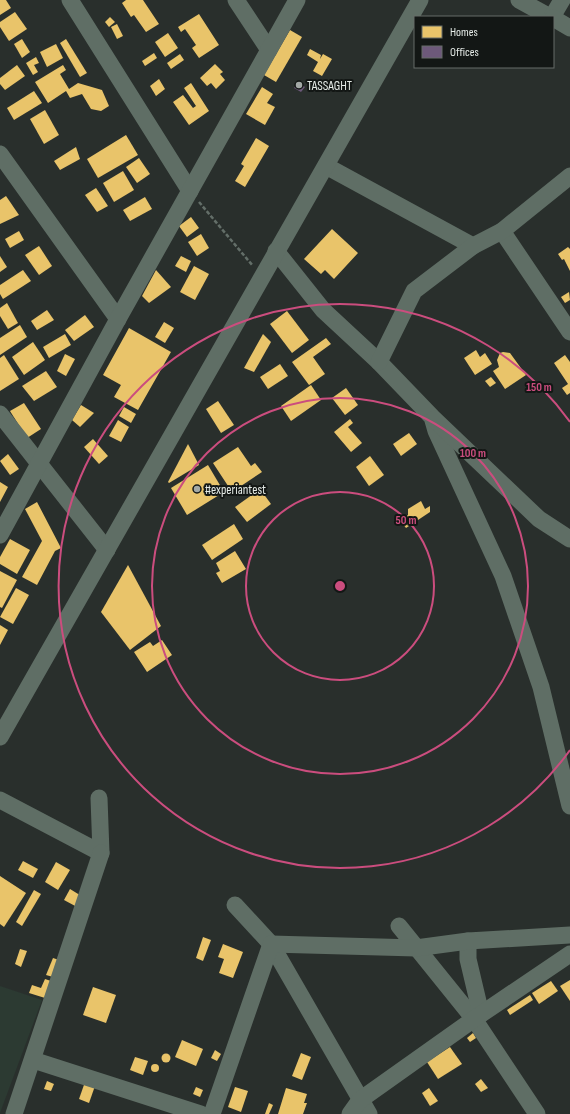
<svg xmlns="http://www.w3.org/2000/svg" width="570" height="1114" font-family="'Sofia Sans Condensed',sans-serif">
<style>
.built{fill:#2c3a32}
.homes{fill:#e9c46a}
.offices{fill:#6d597a}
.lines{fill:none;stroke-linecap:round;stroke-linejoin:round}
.path{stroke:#636e68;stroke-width:2.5;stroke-dasharray:4 2;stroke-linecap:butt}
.minor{stroke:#5f6e65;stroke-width:17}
.ring{fill:none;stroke:#cb4d7e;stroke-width:2}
.poi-dot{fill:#a3a9a6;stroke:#131715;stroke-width:1.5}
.labels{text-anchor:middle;stroke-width:4;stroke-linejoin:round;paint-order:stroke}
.poi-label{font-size:13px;fill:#e5ebe7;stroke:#131715;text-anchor:start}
.centre{fill:#cb4d7e;stroke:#131715;stroke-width:2}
.ring-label{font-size:12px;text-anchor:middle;font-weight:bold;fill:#cb4d7e;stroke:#131715;stroke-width:4;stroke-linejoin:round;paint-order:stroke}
</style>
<rect width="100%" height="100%" fill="#292f2c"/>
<polygon class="built" points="0,986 42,1000 0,1113"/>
<g class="homes">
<polygon points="0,0 6,0 11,8 0,15"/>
<polygon points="126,0 143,0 159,24 146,32 134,15 131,17 122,3"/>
<polygon points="15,12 27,29 9,41 0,27 0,22"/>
<polygon points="199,14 219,45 199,58 192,48 196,45 185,29 181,32 178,27"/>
<polygon points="110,17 115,22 109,27 105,22"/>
<polygon points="117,24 123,36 117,39 111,27"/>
<polygon points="290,30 302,37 276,82 264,75"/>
<polygon points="168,33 178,48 165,57 155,42"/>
<polygon points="22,39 30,52 22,58 14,44"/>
<polygon points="66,39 87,73 80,77 60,43"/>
<polygon points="56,44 63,58 47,67 40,52"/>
<polygon points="310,49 321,55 320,59 323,54 332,59 322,76 313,71 318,62 307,55"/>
<polygon points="154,53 157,58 145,66 142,61"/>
<polygon points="180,54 184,60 171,69 167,63"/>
<polygon points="36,57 39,63 34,65 38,72 33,75 26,63"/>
<polygon points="215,64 223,72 220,74 225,80 216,89 211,83 207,86 200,78"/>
<polygon points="17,65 25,76 5,90 0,84 0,78"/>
<polygon points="63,65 66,70 60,74 69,89 78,83 102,90 109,106 101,111 91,109 82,94 70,98 66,91 48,103 35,82"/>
<polygon points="159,79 165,89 156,96 150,86"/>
<polygon points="191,83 209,111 189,125 173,102 183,95 193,108 196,106 184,88"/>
<polygon points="262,87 273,94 267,103 275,107 265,125 246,114"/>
<polygon points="34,91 42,103 14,120 7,108"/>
<polygon points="45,110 59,135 44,144 30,119"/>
<polygon points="126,135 138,155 98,178 87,159"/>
<polygon points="256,138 269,146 245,187 235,181 244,166 241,164"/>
<polygon points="76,147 80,159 60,170 54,161"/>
<polygon points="139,158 150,174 137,183 126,167"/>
<polygon points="123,171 134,190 114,202 103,183"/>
<polygon points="96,188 108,206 97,212 85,195"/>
<polygon points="6,196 19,215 0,224 0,200"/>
<polygon points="145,197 152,209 130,221 123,210"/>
<polygon points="191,217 199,228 187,237 179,226"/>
<polygon points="332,229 358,253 334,279 325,270 321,274 304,259"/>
<polygon points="19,231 24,240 10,248 5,239"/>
<polygon points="201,234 209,248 197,256 188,242"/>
<polygon points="39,246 52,266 39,275 25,255"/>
<polygon points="568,247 570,249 570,271 564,259 562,260 558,254"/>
<polygon points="0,256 7,267 0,272"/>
<polygon points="181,256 191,261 186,272 175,266"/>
<polygon points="194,266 209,274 195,300 180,292"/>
<polygon points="23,270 31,281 3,299 0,294 0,285"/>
<polygon points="156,270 171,287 149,303 142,296"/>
<polygon points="569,292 570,300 565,303 561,297"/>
<polygon points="7,303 18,323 8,329 0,316 0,308"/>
<polygon points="47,310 54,320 37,330 31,321"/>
<polygon points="287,311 309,340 292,353 270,324"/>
<polygon points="85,315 94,327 74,341 65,330"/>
<polygon points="164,322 174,328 165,343 155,337"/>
<polygon points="20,325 27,337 0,355 0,338"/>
<polygon points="129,328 171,352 138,410 114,397 121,385 103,375"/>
<polygon points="65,334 71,345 49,358 43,347"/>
<polygon points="263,334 271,342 254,372 244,368"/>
<polygon points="326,338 331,344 313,357 325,374 309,385 292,362"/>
<polygon points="33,342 45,360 24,375 12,357"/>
<polygon points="476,350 480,357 485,353 492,364 475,375 464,358"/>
<polygon points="503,352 510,353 526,375 505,389 493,371 499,367 497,360 500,353"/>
<polygon points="65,354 75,359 66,376 57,371"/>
<polygon points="4,355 19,379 0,391 0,358"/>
<polygon points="565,355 570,362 570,393 567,395 562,388 568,384 554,363"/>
<polygon points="280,364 288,376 268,389 260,377"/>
<polygon points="46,371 57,387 34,401 22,386"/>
<polygon points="491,377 496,383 490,387 485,381"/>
<polygon points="311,385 321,400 291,421 281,406"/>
<polygon points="346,388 358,405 345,415 332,398"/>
<polygon points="218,401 234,425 221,433 206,409"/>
<polygon points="24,403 41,429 27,438 10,411"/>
<polygon points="81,405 94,413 80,427 72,420"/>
<polygon points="124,407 136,414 131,423 119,416"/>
<polygon points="350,419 353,423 348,427 362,443 351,452 334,432"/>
<polygon points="118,420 129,427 121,442 109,436"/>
<polygon points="409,433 417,444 401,456 393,444"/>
<polygon points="93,439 108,456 99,464 84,447"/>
<polygon points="188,444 199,465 169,483 168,482"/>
<polygon points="238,447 251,466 255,463 262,472 232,492 213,463"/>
<polygon points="8,454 19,469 10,475 0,461"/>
<polygon points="370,456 384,475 369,486 356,467"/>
<polygon points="208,465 224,492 187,515 171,488"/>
<polygon points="0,482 8,487 0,502"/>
<polygon points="260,489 271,504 247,522 235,507"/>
<polygon points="421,501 425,509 430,506 430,512 406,528 400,520 408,515 408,509"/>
<polygon points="37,502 61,548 55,551 37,585 22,577 42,541 25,509"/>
<polygon points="234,524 243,539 212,560 202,545"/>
<polygon points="10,539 30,550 17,574 0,564 0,557"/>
<polygon points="235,551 246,569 222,583 216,573 220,571 216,563"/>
<polygon points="128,565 161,626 130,650 101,612"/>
<polygon points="0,571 17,580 2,608 0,607"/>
<polygon points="16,588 29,595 13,624 0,617"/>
<polygon points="0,625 8,630 0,645"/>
<polygon points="162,640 172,655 147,672 134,652 150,642 153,646"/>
<polygon points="23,861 38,869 33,878 18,870"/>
<polygon points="56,862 70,870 58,890 45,882"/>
<polygon points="0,876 26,893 4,927 0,924"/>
<polygon points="70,889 83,897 77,907 64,900"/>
<polygon points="34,890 41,894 22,926 16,922"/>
<polygon points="203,937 211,940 203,961 196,958"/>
<polygon points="223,944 243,952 233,978 219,973 224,959 218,957"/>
<polygon points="20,949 27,951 21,967 15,964"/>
<polygon points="53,958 59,960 53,977 46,975"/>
<polygon points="45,979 51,981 45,998 29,993 32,985 41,988"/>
<polygon points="570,980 570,1001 560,986"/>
<polygon points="551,981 558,991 539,1004 532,993"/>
<polygon points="93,987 116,995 106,1023 83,1015"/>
<polygon points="530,995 533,1000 510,1015 507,1010"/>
<polygon points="473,1033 476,1038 470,1042 467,1038"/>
<polygon points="182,1040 203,1049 196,1066 175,1057"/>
<polygon points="450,1047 462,1064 438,1079 427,1062"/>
<polygon points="215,1050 221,1054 217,1061 211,1058"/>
<polygon points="301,1053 311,1057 302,1080 292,1076"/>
<circle cx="166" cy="1058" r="4.5"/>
<polygon points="135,1057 148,1061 143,1075 130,1070"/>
<circle cx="155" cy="1068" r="4"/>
<polygon points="481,1079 488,1088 481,1092 475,1084"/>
<polygon points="47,1081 54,1084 51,1091 44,1089"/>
<polygon points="85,1082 95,1086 89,1103 79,1099"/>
<polygon points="196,1087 203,1090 200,1097 193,1094"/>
<polygon points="235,1087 248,1091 241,1112 228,1107"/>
<polygon points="286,1088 307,1094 304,1103 307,1103 303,1114 278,1114"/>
<polygon points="429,1088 438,1101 430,1106 422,1093"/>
<polygon points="269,1103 273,1105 269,1114 265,1114"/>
</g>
<polygon class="offices" points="298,82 305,87 301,92 294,88"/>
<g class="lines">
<polyline class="path" points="199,202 253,266"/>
<g class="minor">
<polyline points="70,0 190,191"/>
<polyline points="236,0 269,50"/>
<polyline points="519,0 550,17"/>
<polyline points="552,17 562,0"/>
<polyline points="553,18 570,28"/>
<polyline points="0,154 118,319"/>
<polyline points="326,166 473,246"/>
<polyline points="502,231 570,332"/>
<polyline points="276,251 323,310 379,362 432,417 436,431 503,576 541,687 570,806"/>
<polyline points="379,362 414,291 473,246 502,231 570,176"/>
<polyline points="0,414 107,550"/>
<polyline points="434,419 539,519 570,539"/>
<polyline points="0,535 118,319 297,0"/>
<polyline points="0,737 420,0"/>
<polyline points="0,800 101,853 99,798"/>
<polyline points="235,905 271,944 369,1114"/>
<polyline points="399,926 474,1019 537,1114"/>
<polyline points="468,941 468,959 481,1014"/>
<polyline points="33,1060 201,1114"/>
<polyline points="14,1114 101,853"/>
<polyline points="212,1114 271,944 416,948 468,941 570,935"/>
<polyline points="350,1114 360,1100 474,1019 570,954"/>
</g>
</g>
<g class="ring">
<circle cx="340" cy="586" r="94"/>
<circle cx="340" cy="586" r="188"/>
<path d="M570 750A282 282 0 1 1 570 422"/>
</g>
<g class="poi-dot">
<circle cx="299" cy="85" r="4"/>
<circle cx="197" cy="489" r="4"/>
</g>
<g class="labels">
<g class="poi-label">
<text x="307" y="90">TASSAGHT</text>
<text x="205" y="494">#experiantest</text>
</g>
</g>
<circle cx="340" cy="586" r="6" class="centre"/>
<g class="ring-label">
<text x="539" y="391">150 m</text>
<text x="473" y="457">100 m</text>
<text x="406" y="524">50 m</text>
</g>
<rect x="414" y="16" width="140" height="52" fill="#131715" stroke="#676c69"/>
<rect x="422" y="26" width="20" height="12" fill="#e9c46a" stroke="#676c69"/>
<text x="450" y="36" font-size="12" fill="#e5ebe7">Homes</text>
<rect x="422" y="46" width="20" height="12" fill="#6d597a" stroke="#676c69"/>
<text x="450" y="56" font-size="12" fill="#e5ebe7">Offices</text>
</svg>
